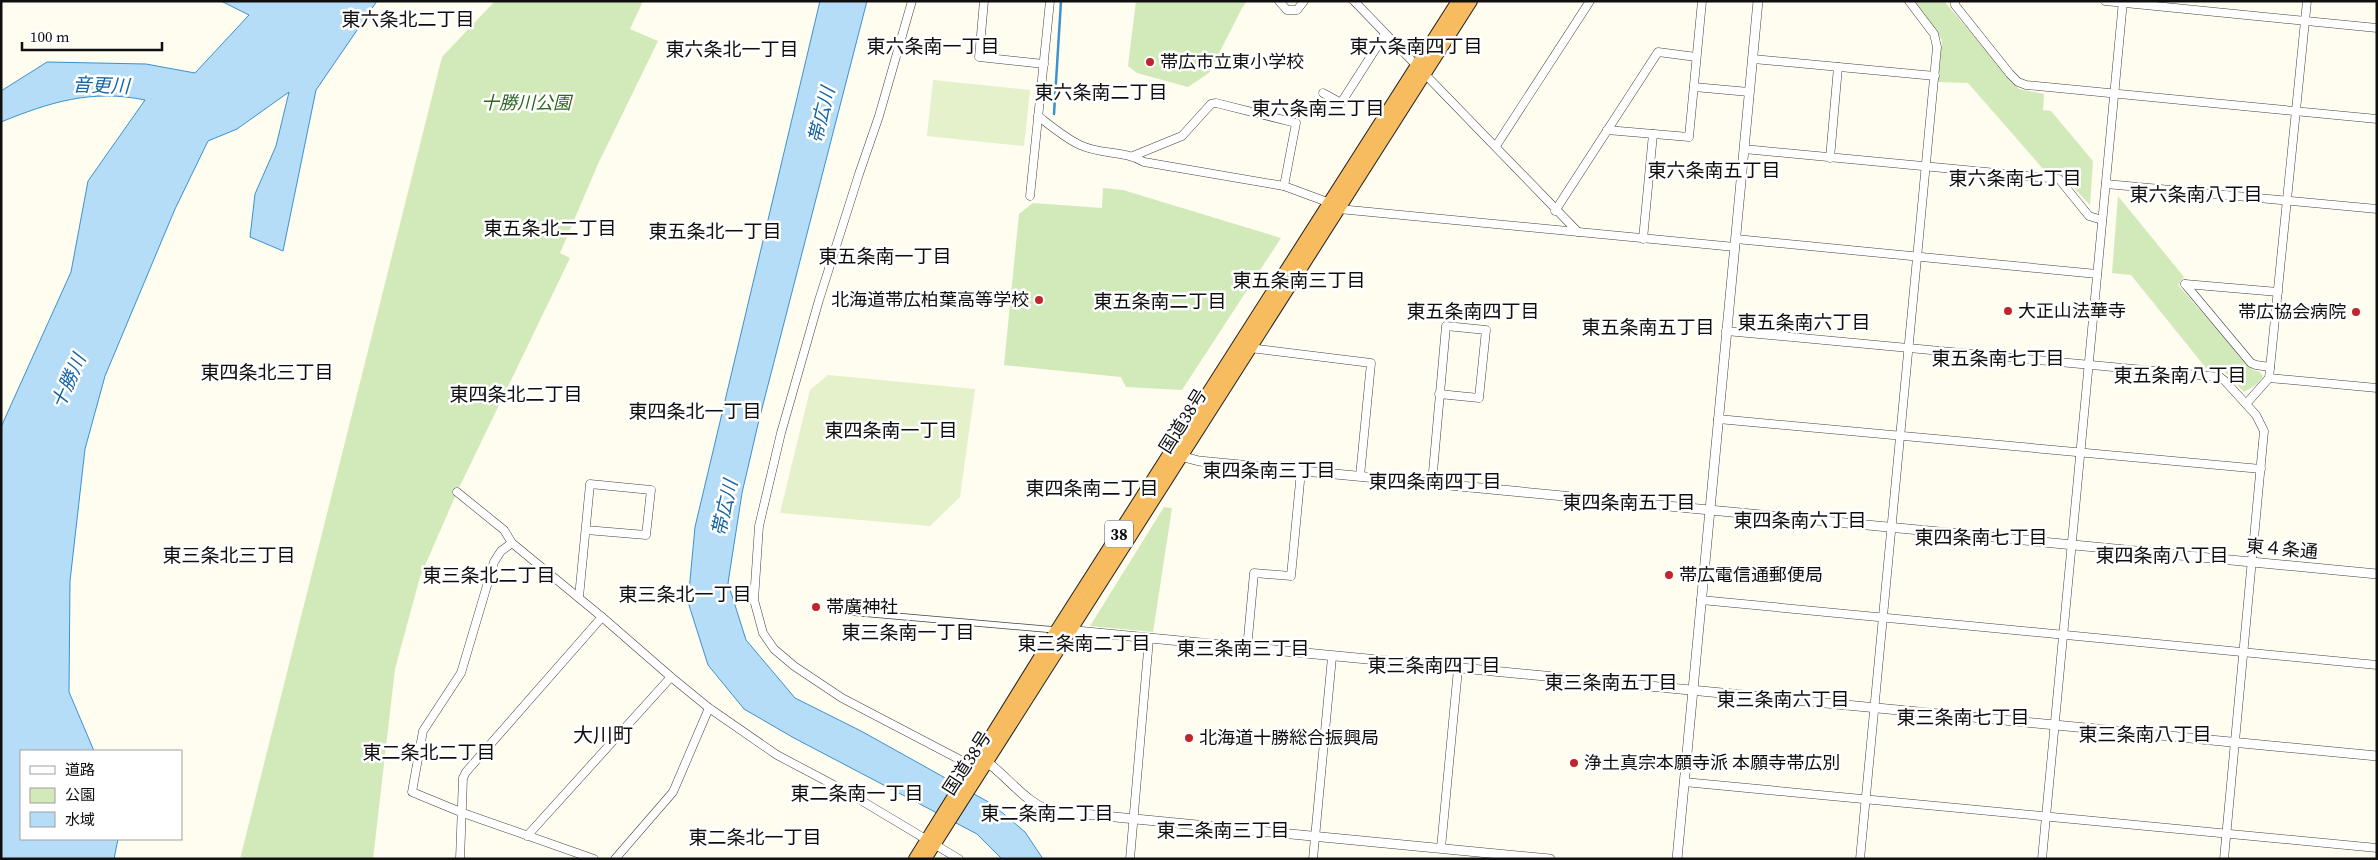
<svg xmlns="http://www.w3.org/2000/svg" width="2378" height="860" font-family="'Source Serif 4','Noto Sans JP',serif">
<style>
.green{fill:#d2eab9}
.pitch{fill:#e4f1cb}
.water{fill:#b5ddf7;stroke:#3b92ce}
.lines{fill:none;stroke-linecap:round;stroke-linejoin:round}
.stream{stroke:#3b92ce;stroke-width:2.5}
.pedestrian-casing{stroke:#424242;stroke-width:7}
.minor-casing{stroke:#424242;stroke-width:9}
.tertiary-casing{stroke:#424242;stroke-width:10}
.trunk-casing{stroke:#202020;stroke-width:14}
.pedestrian{stroke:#fff;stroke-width:5.5}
.minor{stroke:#fff;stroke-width:8}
.tertiary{stroke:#fff;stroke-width:9}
.trunk{stroke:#f7bc60;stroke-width:12}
.poi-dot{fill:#c0252b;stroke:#fff;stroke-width:2}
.labels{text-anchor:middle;stroke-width:5;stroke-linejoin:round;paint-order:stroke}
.shield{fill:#fff;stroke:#575757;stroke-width:1}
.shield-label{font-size:16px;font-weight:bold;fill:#0f0f0f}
.poi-label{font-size:18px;fill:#0f0f0f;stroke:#fff;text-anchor:start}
.park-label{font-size:18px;font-style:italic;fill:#2c681e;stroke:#fff}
.street-label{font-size:18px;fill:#0f0f0f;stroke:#fff}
.neighbourhood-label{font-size:19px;fill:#0f0f0f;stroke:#fff}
.water-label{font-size:19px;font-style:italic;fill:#1664a2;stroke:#fff}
.quarter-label{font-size:20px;fill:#0f0f0f;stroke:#fff}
</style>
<rect width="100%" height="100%" fill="#fffcf0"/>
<g class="green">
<polygon points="495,1 643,1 630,29 658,41 598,164 560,253 570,258 457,492 420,577 395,669 373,859 240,859 442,57"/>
<polygon points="1136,1 1247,1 1242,8 1209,73 1188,87 1137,73 1128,66"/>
<polygon points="1913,1 1944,1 2019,89 2044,94 2043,110 2051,111 2093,161 2090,205 2057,170 2044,170 1968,83 1938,82 1942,40"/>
<polygon points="1103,188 1123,190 1281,238 1182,390 1126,387 1121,377 1004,365 1019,214 1033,203 1102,208"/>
<path d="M2118,196L2184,277L2178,285L2253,370L2260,372L2263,376C2259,384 2251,388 2244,392L2221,368H2206L2131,275L2112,273Z"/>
<polygon points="1164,507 1172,508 1153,632 1090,626"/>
</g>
<g class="pitch">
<polygon points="933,80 1030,90 1024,146 927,136"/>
<polygon points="828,375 975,389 960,497 930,526 780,513 810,390"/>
</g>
<g class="water">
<path d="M221,1H377L316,90L283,251L250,237L255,194L276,146L289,92L237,129L208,141L175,209L105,376L85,449L70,581L69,692L94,751H21V839H118L114,859H1V427L71,272L88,181L145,100C92,89 50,102 1,122V91L47,62L146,64L195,73L249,15Z"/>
<polygon points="820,1 867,1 759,420 742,493 728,583 746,640 795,698 861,731 992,804 1025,832 1043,859 1002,859 977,834 794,738 744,709 708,665 688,602 695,527"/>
</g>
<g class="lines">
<polyline class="stream" points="1054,114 1061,1"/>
<g class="pedestrian-casing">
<polyline id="pedestrian" points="849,612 1056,630"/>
</g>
<g class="minor-casing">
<g id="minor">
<polyline points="912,1 879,116 859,174 819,300 781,433 759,526 754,600 763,633 774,649 794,666 842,698 974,767"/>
<polyline points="984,1 979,57 1044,64"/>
<polyline points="1279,1 1287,10 1297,10 1304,1"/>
<polyline points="1354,1 1578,232"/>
<polyline points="1955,1 1955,5 2010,74 2018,82 2026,85 2377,119"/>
<polyline points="2105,1 2377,28"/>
<polyline points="1753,59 1935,76"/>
<polyline points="1694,87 1749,92"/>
<polyline points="1323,93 1341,103 1385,34"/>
<path d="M1038,116C1051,126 1065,138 1080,145C1101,155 1123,150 1144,162L1284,186L1330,203"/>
<polyline points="1607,130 1689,137 1702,1"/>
<polyline points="1496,146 1590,1"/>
<polyline points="1744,149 2059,179 2089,216 2102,220"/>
<polyline points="1133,156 1182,136 1211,104 1216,103 1296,123 1284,186"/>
<polyline points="1830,158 1838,67"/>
<polyline points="2106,184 2377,209"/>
<polyline points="1030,196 1050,1"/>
<polyline points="1339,209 1735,247"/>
<polyline points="1555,211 1658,52 1696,57"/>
<polyline points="1643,239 1653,134"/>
<polyline points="1736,239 2097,274"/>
<polyline points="2185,284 2251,363 2256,365 2270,367"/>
<polyline points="2185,284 2278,292"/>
<polyline points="1726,331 2220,377 2225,381 2256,415 2264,431 2224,859"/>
<polyline points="1250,348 1371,363 1360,476"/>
<polyline points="2269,378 2377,388"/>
<polyline points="2246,404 2269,378 2307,1"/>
<polyline points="1718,419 2261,469"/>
<polyline points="1432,483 1446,326 1486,330 1479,398 1439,394"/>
<polyline points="457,492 504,530 512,543 602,617 671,677 709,708 777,755 847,792 959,859"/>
<polyline points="512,543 501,551 494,562 461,673 423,731 412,792 463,813 594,859"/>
<polyline points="579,597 590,484 651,490 646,535 586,530"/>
<polyline points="1701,600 2377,665"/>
<polyline points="1247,649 1254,573 1291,576 1301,471"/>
<polyline points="1684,782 2377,848"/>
<polyline points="527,836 671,677"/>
<polyline points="1441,848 1458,669"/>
<polyline points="460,859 463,778 466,772 602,617"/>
<polyline points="615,859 673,792 709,708"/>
<polyline points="1130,859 1149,639"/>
<polyline points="1313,859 1332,657"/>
<polyline points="1860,859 1937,47 1934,34 1909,1"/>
<polyline points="2042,859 2123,1"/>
</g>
</g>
<g class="tertiary-casing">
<g id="tertiary">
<polyline points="1176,455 1199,461 2377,574"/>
<polyline points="1066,630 2377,756"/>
<path d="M983,759C1006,774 1027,806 1053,811L1550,859"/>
<polyline points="1677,859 1758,1"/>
</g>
</g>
<g class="trunk-casing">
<g id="trunk">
<polyline points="915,859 1057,630 1458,1"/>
<polyline points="925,859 1471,1"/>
</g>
</g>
<use href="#pedestrian" class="pedestrian"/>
<use href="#minor" class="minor"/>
<use href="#tertiary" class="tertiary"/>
<use href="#trunk" class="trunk"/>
</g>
<g class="poi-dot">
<circle cx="1150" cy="62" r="5"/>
<circle cx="1039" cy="300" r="5"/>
<circle cx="2008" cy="311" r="5"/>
<circle cx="2356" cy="312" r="5"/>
<circle cx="1669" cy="575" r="5"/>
<circle cx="816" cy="607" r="5"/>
<circle cx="1189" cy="738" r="5"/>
<circle cx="1574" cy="763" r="5"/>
</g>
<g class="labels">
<rect class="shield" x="1105" y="520.5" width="28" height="27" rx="4"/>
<g class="shield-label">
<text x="1119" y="540">38</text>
</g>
<g class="poi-label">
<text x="1160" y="68">帯広市立東小学校</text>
<text x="1029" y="306" text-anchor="end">北海道帯広柏葉高等学校</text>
<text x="2018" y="317">大正山法華寺</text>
<text x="2346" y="318" text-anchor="end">帯広協会病院</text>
<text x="1679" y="581">帯広電信通郵便局</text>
<text x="826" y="613">帯廣神社</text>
<text x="1199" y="744">北海道十勝総合振興局</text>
<text x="1584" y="769">浄土真宗本願寺派 本願寺帯広別</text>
</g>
<g class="park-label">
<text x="526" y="109">十勝川公園</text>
</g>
<g class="street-label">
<text transform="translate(1183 421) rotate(-58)" y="6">国道38号</text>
<text transform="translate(2282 549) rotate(5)" y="6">東４条通</text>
<text transform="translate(967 763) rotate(-57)" y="6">国道38号</text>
</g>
<g class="neighbourhood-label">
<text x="408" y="26">東六条北二丁目</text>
<text x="933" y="53">東六条南一丁目</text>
<text x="1416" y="53">東六条南四丁目</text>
<text x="732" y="56">東六条北一丁目</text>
<text x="1101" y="99">東六条南二丁目</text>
<text x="1318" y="115">東六条南三丁目</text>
<text x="1714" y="177">東六条南五丁目</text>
<text x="2015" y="185">東六条南七丁目</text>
<text x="2196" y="201">東六条南八丁目</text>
<text x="550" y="235">東五条北二丁目</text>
<text x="715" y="238">東五条北一丁目</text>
<text x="885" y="263">東五条南一丁目</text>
<text x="1299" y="287">東五条南三丁目</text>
<text x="1160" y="308">東五条南二丁目</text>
<text x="1473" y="318">東五条南四丁目</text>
<text x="1804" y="329">東五条南六丁目</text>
<text x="1648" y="334">東五条南五丁目</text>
<text x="1998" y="365">東五条南七丁目</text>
<text x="267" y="379">東四条北三丁目</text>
<text x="2180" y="382">東五条南八丁目</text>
<text x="516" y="401">東四条北二丁目</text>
<text x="695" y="418">東四条北一丁目</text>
<text x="891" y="437">東四条南一丁目</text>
<text x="1269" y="477">東四条南三丁目</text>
<text x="1435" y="488">東四条南四丁目</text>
<text x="1092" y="495">東四条南二丁目</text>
<text x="1629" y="509">東四条南五丁目</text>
<text x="1800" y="527">東四条南六丁目</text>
<text x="1981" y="544">東四条南七丁目</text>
<text x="229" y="562">東三条北三丁目</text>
<text x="2162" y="562">東四条南八丁目</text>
<text x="489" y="582">東三条北二丁目</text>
<text x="685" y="601">東三条北一丁目</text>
<text x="908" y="639">東三条南一丁目</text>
<text x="1084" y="650">東三条南二丁目</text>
<text x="1243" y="655">東三条南三丁目</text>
<text x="1434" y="672">東三条南四丁目</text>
<text x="1611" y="689">東三条南五丁目</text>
<text x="1783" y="706">東三条南六丁目</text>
<text x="1963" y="724">東三条南七丁目</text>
<text x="2145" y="741">東三条南八丁目</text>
<text x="429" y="759">東二条北二丁目</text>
<text x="857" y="800">東二条南一丁目</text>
<text x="1047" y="820">東二条南二丁目</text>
<text x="1223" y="837">東二条南三丁目</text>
<text x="755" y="844">東二条北一丁目</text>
</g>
<g class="water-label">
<text transform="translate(101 85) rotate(2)" y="7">音更川</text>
<text transform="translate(821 115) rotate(-76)" y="7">帯広川</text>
<text transform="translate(68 381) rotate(-66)" y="7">十勝川</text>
<text transform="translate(724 508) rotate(-77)" y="7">帯広川</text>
</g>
<g class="quarter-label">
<text x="603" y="742">大川町</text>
</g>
</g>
<rect width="2378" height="860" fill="none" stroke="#0f0f0f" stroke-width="5"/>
<rect x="20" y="750" width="162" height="90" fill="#ffffff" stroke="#9f9f9f"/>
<rect x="30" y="766" width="25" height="8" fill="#ffffff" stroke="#9f9f9f"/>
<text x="65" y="775" font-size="15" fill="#0f0f0f">道路</text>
<rect x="30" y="788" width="25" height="15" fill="#d2eab9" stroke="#9f9f9f"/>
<text x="65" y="800" font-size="15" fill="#0f0f0f">公園</text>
<rect x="30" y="812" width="25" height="15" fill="#b5ddf7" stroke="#9f9f9f"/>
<text x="65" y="825" font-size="15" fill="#0f0f0f">水域</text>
<path d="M22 42v8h140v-8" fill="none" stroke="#0f0f0f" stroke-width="2.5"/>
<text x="30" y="42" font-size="15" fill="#0f0f0f" stroke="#ffffff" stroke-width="4" paint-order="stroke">100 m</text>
</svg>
